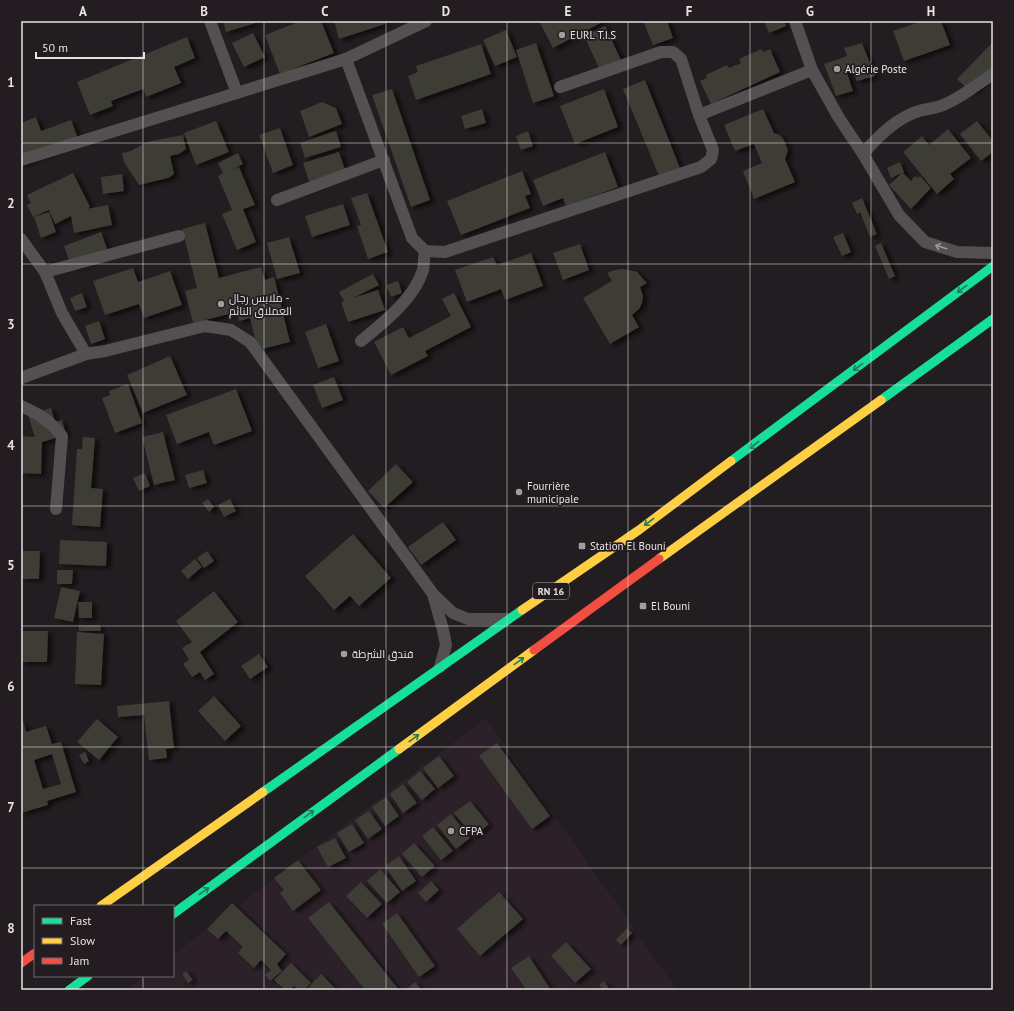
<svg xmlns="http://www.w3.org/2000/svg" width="1014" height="1011" font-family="'PT Sans',Cairo,sans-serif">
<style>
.built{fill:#2d2129}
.building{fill:#3d3c35;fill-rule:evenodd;filter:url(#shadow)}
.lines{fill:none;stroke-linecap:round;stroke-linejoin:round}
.street{stroke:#525051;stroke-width:12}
.fast{stroke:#16e098;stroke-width:9}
.slow{stroke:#ffcf43;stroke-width:9}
.jam{stroke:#f24e42;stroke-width:9}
.oneway{stroke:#9c989a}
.oneway2{stroke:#1c7e5c}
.grid{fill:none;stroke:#e7e1e4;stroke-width:1;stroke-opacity:0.55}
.poi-dot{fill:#a29c9f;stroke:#231c20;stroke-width:1.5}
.labels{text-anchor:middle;stroke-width:3.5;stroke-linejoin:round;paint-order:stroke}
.shield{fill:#231c20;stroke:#aca6a9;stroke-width:1}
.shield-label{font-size:10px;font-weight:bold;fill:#e7e1e4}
.poi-label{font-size:11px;fill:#e7e1e4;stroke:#231c20;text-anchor:start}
.neatline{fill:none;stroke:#e7e1e4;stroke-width:1.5}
.grid-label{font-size:13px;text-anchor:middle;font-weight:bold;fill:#e7e1e4}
</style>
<defs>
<filter id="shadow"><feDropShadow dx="4.5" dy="2.5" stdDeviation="2" flood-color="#0009"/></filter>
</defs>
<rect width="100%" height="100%" fill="#221d20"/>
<polygon class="built" points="486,718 677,990 127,990 145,976 173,976 173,955"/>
<g class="building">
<polygon points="223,21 262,21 226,32"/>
<polygon points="301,21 321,21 334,53 280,74 265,35"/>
<polygon points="334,21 384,21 385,24 339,39"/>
<polygon points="544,21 604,21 553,48 540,23"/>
<polygon points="643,21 667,21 673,38 653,45"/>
<polygon points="764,21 784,21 786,26 769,33"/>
<polygon points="922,21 941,21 950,45 904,61 893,31"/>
<polygon points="605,26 621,60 600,70 584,36"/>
<polygon points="506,30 517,57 495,66 483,40"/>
<polygon points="253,33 265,57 244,67 232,43"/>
<polygon points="187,37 195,58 174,67 181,83 146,97 143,89 111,101 113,106 90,115 77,82"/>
<polygon points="993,42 993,71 972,93 957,79"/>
<polygon points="536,43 554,96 533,103 516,50"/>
<polygon points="862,43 875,76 857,81 851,68 846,70 853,91 836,96 824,64 847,56 844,48"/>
<polygon points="481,44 491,74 416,100 408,76 418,72 416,66"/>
<polygon points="761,49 763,52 770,49 780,72 711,104 700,81 707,78 706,75 727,65 729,68 741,63 739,59"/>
<polygon points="645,80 680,168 659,176 623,89"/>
<polygon points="392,89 430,200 411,207 372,95"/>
<polygon points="604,89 618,127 575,144 560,106"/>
<polygon points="322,102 336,108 342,124 309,137 300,111"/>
<polygon points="482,109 486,123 465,129 461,116"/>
<polygon points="763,109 774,133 780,135 784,140 788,150 785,159 795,182 754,199 743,171 762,163 754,144 735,151 724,125"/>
<polygon points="36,117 41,131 71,120 79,141 21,164 21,123"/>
<polygon points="216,121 229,152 196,165 184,133"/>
<polygon points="977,121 993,141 993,152 981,161 960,134"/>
<polygon points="280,128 293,165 273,173 259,135"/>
<polygon points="948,129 971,158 950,174 954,179 937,194 903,152 922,136 929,145"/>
<polygon points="336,131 341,147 305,158 300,143"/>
<polygon points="528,131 533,146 521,150 516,136"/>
<polygon points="183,135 186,149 179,154 170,156 174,174 168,178 139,185 124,162 122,153 131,151 147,142"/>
<polygon points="339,152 346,172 310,184 303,163"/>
<polygon points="605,152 618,187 566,206 563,198 543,206 533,180"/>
<polygon points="238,153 243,164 230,171 239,167 255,205 243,209 256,242 237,250 222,214 232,210 218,176 223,173 218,163"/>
<polygon points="900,162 904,172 903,173 911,181 915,176 917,178 920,176 931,188 911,209 889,185 902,173 891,178 887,168"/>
<polygon points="522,171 531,194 525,196 530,208 461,235 447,201"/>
<polygon points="73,173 90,207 86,209 108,205 112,225 74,233 71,216 55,224 49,210 33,217 27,205 31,203 27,195"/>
<polygon points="122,174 124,191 103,194 101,177"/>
<polygon points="367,193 388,252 368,259 357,226 361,225 351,198"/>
<polygon points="862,198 877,234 870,237 860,212 857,214 852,203"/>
<polygon points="343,204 350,225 312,237 305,216"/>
<polygon points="49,212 56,232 41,238 34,217"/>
<polygon points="205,223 219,278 261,267 265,280 274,277 290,342 258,350 250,318 239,321 237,312 193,323 185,291 197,288 182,229"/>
<polygon points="101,232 109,254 72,268 64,246"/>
<polygon points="843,233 851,252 842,256 833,237"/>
<polygon points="289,237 300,273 277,279 267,243"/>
<polygon points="881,243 895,276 889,279 875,246"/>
<polygon points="580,244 589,270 563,280 553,253"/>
<polygon points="531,253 543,286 505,300 501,289 467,302 455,270 493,257 497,265"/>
<polygon points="133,268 138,282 170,271 182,305 144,318 139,304 105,315 93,281"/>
<polygon points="622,269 630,270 637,272 647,283 640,287 643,296 642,303 639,309 632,315 639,327 610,344 583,298 612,281 607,273 614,270"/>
<polygon points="373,274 379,285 353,298 378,290 385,310 348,322 341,302 344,301 339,292"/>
<polygon points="398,281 402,293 391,297 386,285"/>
<polygon points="82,293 87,307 75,311 70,298"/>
<polygon points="454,293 471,327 425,351 428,356 391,375 374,342 403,327 409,338 451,316 442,299"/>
<polygon points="99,321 105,339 91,344 85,326"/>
<polygon points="326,324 339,361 318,368 305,332"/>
<polygon points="170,356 187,395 143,413 127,375"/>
<polygon points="334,377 343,400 322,408 313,385"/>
<polygon points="128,384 142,423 115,433 102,398 110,395 109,391"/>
<polygon points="236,389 252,431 214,445 209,432 177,444 166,415"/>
<polygon points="51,408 55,422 62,420 66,435 42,442 41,474 21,473 22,436 35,437 28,415"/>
<polygon points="163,432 175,480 154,485 142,437"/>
<polygon points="83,437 95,438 91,488 103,489 100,527 72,525 77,449 82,449"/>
<polygon points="396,464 413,482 384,508 368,491"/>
<polygon points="203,470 207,483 189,488 185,475"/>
<polygon points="145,473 150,486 139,491 133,478"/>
<polygon points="208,499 214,507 209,512 202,503"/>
<polygon points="230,499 236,511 224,517 218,505"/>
<polygon points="443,522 456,540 421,565 408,547"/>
<polygon points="353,534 391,578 359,606 350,596 334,610 305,576"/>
<polygon points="60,540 107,542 106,566 59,564"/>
<polygon points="21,551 40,551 39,579 21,579"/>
<polygon points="207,551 214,561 204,568 197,558"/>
<polygon points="195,559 202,567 188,579 181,571"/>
<polygon points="57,570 73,570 72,584 57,584"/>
<polygon points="61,587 80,591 73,622 54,618"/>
<polygon points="214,591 238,622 200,652 214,674 205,680 200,672 192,677 183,664 189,660 182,648 192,642 176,621"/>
<polygon points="78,602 92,602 92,618 79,618"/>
<polygon points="79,625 100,625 101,631 79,631"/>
<polygon points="21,631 48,631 47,662 21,662"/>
<polygon points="77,632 104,634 101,685 75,684"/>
<polygon points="259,654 268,667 250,679 241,666"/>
<polygon points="214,696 241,726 225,741 198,711"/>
<polygon points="169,701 174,748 166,749 167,758 149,760 144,715 118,717 117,706"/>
<polygon points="97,719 118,737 99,760 77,742"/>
<path d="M23,721L26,732L46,726L52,744L61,742L76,792L47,801L48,805L21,813V722ZM52,754L61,784L43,789L34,760Z"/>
<polygon points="497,743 550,816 532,829 479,756"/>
<polygon points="85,752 89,761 84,764 79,755"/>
<polygon points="439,756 454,776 438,788 423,768"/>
<polygon points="420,771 435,789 422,800 407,782"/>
<polygon points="403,784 417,803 403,813 390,794"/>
<polygon points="386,797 399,816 385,826 372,807"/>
<polygon points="470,801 489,824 474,837 454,813"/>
<polygon points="369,811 382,829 368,839 355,820"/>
<polygon points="451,814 470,838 456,849 437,825"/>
<polygon points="352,824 364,843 349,852 337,833"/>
<polygon points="433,827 453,851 441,860 422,836"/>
<polygon points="335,838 346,858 328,867 317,847"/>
<polygon points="414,843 435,866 422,877 402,854"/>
<polygon points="399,856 416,881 402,891 385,866"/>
<polygon points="298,860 321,890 293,911 280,893 284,890 274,878"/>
<polygon points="380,869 400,892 387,903 367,881"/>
<polygon points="431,881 439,890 426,902 418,893"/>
<polygon points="361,882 382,904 367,918 346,896"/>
<polygon points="499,892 523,919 480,956 457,929"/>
<polygon points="329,902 399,990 365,990 308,918"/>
<polygon points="232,903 286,954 277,964 282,971 270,981 265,975 271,970 261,960 254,968 238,953 243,947 226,931 218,939 207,929"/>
<polygon points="397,913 435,966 419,977 382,924"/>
<polygon points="627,928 632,933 621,945 616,940"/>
<polygon points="566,942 591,969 575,983 551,956"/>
<polygon points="529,956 551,990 522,990 525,988 511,968"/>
<polygon points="291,963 311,983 304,990 299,990 294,986 290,990 285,990 274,980"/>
<polygon points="186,971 193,980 188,983 182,974"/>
<polygon points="321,974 337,990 306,990"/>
<polygon points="604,981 610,990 603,990 599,985"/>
<polygon points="415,982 422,990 410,990 408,988"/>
</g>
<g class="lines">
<g class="street">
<polyline points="210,21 237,93"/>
<polyline points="795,21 812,70 839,118 863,154 899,215 925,242 957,252 993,253"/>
<polyline points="346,59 412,238 425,251 445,252 701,167 711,159 713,150 699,115 681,59 673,52 661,52 560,87"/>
<polyline points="699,115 812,70"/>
<path d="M863,154C878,136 896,118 919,111C927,109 936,108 943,105C959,99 979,83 993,74"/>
<polyline points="21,160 346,59 426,21"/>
<polyline points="277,200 384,160"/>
<polyline points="21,239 45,272 62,313 86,354 105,351 205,326 231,330 250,342 433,594 443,630 446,645 440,667"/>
<polyline points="45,272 179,236"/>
<path d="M361,341C383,323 415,298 423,270C424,264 424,257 425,251"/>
<polyline points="21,378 86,354"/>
<path d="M21,406C39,414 49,420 62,436L56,509"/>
<polyline points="434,595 453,613 468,619 507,619"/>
</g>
<g class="fast">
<polyline points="881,400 993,319"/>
<polyline points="731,461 993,266"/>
<polyline points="263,792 522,610"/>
<polyline points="173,914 399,749"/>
<polyline points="69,990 88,976"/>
</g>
<g class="slow">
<polyline points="659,559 881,400"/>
<polyline points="522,610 639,530 731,461"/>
<polyline points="399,749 534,650"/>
<polyline points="101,906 263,792"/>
</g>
<g class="jam">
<polyline points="534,650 659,559"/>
<polyline points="21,963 35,953"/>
</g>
</g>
<defs><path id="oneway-shaft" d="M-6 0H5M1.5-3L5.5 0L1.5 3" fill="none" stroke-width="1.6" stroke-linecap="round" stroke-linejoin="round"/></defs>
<use class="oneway" href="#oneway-shaft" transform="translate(941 247) rotate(-163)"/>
<g class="oneway2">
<use href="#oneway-shaft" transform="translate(962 289) rotate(143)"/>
<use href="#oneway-shaft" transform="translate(858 367) rotate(143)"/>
<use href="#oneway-shaft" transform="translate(754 445) rotate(143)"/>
<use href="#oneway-shaft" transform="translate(649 522) rotate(143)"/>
<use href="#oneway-shaft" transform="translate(519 661) rotate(-36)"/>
<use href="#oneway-shaft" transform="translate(414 738) rotate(-36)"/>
<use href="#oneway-shaft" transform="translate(309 814) rotate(-36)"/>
<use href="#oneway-shaft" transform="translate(204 891) rotate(-36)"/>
</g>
<path class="grid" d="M143,21V906M264,21V990M386,21V990M507,21V990M628,21V990M750,21V990M871,21V990M21,143H993M21,264H993M21,385H993M21,506H993M21,626H993M21,747H993M21,868H993M143,976V990"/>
<g class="poi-dot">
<circle cx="562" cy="35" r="4"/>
<circle cx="837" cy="69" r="4"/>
<circle cx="221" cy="304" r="4"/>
<circle cx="519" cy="492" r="4"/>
<rect x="578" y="542" width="8" height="8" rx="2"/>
<rect x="639" y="602" width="8" height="8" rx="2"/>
<circle cx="344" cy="654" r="4"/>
<circle cx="451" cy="831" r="4"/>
</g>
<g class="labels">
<rect class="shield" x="533" y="583" width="36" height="16" rx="3"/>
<g class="shield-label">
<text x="551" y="595">RN 16</text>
</g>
<g class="poi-label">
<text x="570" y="39">EURL T.I.S</text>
<text x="845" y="73">Algérie Poste</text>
<text x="229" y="302">ملابس رجال -<tspan x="229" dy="13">العملاق النائم</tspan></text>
<text x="527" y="490">Fourrière<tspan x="527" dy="13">municipale</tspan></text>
<text x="590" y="550">Station El Bouni</text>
<text x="651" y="610">El Bouni</text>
<text x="352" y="658">فندق الشرطة</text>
<text x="459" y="835">CFPA</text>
</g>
</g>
<rect width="1014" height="1011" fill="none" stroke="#231c20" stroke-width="44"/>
<rect x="34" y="905" width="140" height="72" fill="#231c20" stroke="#716b6e"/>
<rect x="42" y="918" width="20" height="6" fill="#16e098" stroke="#716b6e"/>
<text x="70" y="925" font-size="12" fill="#e7e1e4">Fast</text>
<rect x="42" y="938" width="20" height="6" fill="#ffcf43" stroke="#716b6e"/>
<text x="70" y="945" font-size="12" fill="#e7e1e4">Slow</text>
<rect x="42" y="958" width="20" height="6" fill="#f24e42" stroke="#716b6e"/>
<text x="70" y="965" font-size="12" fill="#e7e1e4">Jam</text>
<path d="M36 52v6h108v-6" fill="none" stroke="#e7e1e4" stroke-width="2"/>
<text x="42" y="52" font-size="12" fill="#e7e1e4" stroke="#231c20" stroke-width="3" paint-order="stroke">50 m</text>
<rect x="22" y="22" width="970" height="967" class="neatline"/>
<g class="grid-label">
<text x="83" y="16">A</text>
<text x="204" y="16">B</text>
<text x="325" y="16">C</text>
<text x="446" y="16">D</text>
<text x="568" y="16">E</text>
<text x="689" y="16">F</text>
<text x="810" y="16">G</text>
<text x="931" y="16">H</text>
<text x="11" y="87">1</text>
<text x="11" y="208">2</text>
<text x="11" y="329">3</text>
<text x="11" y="450">4</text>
<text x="11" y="570">5</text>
<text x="11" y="691">6</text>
<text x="11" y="812">7</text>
<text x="11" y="933">8</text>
</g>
</svg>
